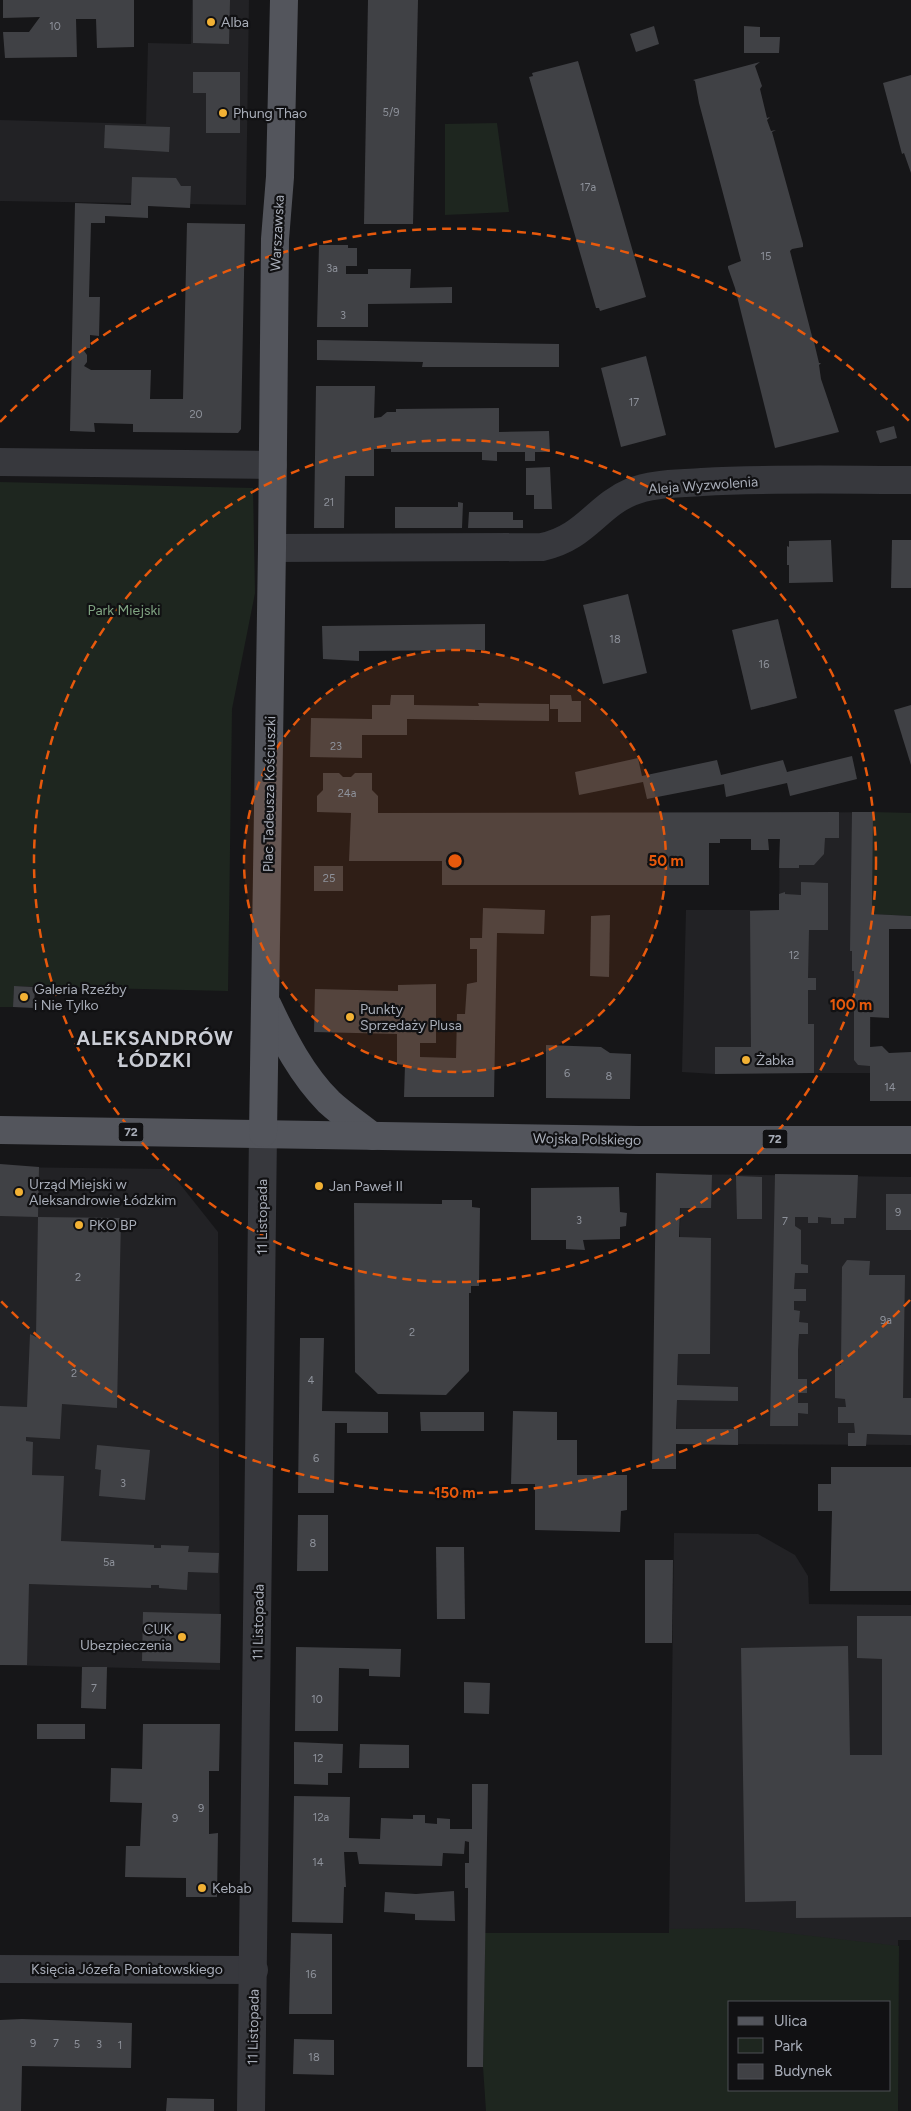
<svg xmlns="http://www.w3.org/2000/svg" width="911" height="2111" font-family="Figtree,sans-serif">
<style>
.built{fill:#222225;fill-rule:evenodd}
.green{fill:#1e261f;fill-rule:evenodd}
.building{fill:#404145}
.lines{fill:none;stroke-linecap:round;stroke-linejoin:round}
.minor{stroke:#37383d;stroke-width:28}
.major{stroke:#53555c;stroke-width:28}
.ring{fill:none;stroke:#e8590c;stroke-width:2.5;stroke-dasharray:9 6}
.poi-dot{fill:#f2b134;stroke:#111113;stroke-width:2}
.labels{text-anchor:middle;stroke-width:4.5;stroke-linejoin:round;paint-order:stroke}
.number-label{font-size:11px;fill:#8e929b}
.shield{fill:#111113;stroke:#7b7e86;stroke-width:1}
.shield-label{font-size:12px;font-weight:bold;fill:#a8adb8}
.poi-label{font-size:14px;fill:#a8adb8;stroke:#111113;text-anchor:start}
.street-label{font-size:14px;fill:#a8adb8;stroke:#111113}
.park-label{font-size:14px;fill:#7fa381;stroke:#111113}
.district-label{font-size:19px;font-weight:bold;letter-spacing:1px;fill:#c9ccd4;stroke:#111113}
.centre{fill:#e8590c;stroke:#111113;stroke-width:2.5}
.ring-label{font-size:15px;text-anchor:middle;font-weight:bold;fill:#e8590c;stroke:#111113;stroke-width:4.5;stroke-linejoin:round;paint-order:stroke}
</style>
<rect width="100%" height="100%" fill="#161618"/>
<g class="built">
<polygon points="192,0 249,0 246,205 0,201 0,120 146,124 148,43 191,44"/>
<polygon points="873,812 870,1073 777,1073 777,1047 716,1047 715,1074 682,1072 686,910 779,910 780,813"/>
<polygon points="0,1167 168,1169 218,1232 220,1670 0,1665"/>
<polygon points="681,1174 911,1177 911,1445 676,1444"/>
<path d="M674,1533L758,1534L795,1555L808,1576L809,1604L911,1605V1940H898V2111H573L669,1933ZM730,2002H890V2090H730Z"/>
</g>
<g class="green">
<polygon points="497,123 509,212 445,215 445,124"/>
<polygon points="0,482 253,488 255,593 232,709 228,991 14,986 13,1007 0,1007"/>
<polygon points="873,812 911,813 911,916 872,914"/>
<path d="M742,1928L899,1946L898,2111H486L483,2067L485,1933H669V1929ZM730,2002H890V2090H730Z"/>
</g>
<g class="building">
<polygon points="3,0 134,0 134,47 97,48 96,19 76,19 77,57 5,58 3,32 29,32 40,17 3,18"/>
<polygon points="193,0 230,0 229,44 193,43"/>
<polygon points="368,0 418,0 413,224 364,224"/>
<polygon points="654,26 659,44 636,52 630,34"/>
<polygon points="744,26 760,27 760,37 780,37 779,53 744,53"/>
<polygon points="578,61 646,297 600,311 599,308 596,308 529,77 533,76 532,73"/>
<polygon points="760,62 755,66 762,86 760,89 767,118 770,117 767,120 771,131 776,130 772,132 803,244 803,247 792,249 790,251 813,340 818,340 814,342 819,363 821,363 819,365 821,379 839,432 775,448 735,288 728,268 728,266 741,261 699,103 695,81 693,80"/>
<polygon points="193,72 240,72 240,133 206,133 206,93 193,93"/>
<polygon points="911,75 911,173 904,153 902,154 883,83"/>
<polygon points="105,125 170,127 169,152 104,148"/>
<polygon points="132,177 176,178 181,186 191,186 190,208 148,206 148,218 105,216 105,223 91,223 89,297 100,297 99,336 90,335 90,348 82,348 87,355 87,362 84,366 91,370 151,370 150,399 183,399 187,223 245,224 241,429 238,433 133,432 133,424 94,423 95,432 70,431 75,203 131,205"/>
<polygon points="319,245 348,245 348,248 357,248 357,266 346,266 346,274 368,274 368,269 411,269 410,288 452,287 452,303 368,304 368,327 317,327"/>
<polygon points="317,340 559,344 559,367 422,367 423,362 317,360"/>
<polygon points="646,356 666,435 621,447 601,368"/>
<polygon points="316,386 375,386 374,418 381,417 387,412 396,412 396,409 499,408 499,432 549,431 550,452 535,452 535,461 525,461 525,452 497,452 497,461 482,460 482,452 391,452 391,449 374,449 374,476 345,476 344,528 314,528"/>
<polygon points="894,426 897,438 880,443 876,431"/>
<polygon points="550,467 552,509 534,509 534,495 526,495 526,468"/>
<polygon points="458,502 463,503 462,528 395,528 395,507 458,507"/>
<polygon points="469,512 513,512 513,520 523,520 523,528 468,528"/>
<polygon points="831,540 833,582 789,583 789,565 787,565 787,546 789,547 789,541"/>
<polygon points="892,540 911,540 911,588 891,588"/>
<polygon points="628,594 647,673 603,684 583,605"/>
<polygon points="778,619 797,698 751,710 732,630"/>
<polygon points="485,624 485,650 359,651 359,661 323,659 322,626"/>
<polygon points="391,695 414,695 414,705 479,706 478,703 549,704 549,721 407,719 407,735 362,735 362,758 310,757 311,718 372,719 372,705 390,705"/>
<polygon points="550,695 571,695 572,701 581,701 581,722 558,722 558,709 550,709"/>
<polygon points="911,705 911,765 894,710"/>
<polygon points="852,756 857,779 790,796 787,783 726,797 724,784 647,799 643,782 579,795 575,772 638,758 642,776 717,760 721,775 783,760 787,772"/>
<polygon points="323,773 339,773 343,777 351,777 355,773 372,773 372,790 378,796 378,813 839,812 839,838 825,838 824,854 814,865 799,865 799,868 779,868 780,839 768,839 769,850 751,850 751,839 720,839 720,843 709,843 709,885 442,885 442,861 349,861 351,813 317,812 317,796 323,790"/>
<polygon points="852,812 873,812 872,914 911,916 911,929 889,929 889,1018 870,1017 870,1047 882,1046 889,1053 911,1052 911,1101 870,1101 870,1066 858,1065 854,1060 854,971 852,971 852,951 850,951"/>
<rect x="314" y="866" width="29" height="25"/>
<polygon points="801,882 828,883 828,930 809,930 808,978 816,978 816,990 808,990 808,1024 814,1024 814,1073 715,1074 715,1047 751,1047 750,911 779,910 779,894 785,892 785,894 801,895"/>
<polygon points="483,908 545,910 544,934 497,933 494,1097 404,1097 405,1065 397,1064 397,1034 314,1032 315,989 398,991 398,985 436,984 436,1043 420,1043 420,1057 456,1058 457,1014 465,1014 467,984 477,982 477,949 470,949 470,938 482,938"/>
<polygon points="610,915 609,977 590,976 591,916"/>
<polygon points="14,986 35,987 34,1008 13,1007"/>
<polygon points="546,1045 601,1047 610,1053 631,1054 630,1099 546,1098"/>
<polygon points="0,1164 39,1167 38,1217 0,1216"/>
<polygon points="656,1173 712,1175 711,1208 680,1208 679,1237 711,1238 710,1354 678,1354 677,1385 738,1387 738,1401 677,1400 676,1429 738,1429 738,1445 676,1444 676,1469 652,1469"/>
<polygon points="775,1174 858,1175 856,1218 844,1218 844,1224 831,1224 831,1218 818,1217 818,1223 808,1223 808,1217 795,1217 795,1226 801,1230 801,1264 808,1265 808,1273 795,1273 794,1289 806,1289 806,1301 794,1301 794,1310 800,1311 799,1322 808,1323 808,1334 799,1334 798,1350 798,1379 807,1379 807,1393 798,1393 798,1403 808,1403 808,1414 798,1413 798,1426 770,1426"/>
<polygon points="736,1176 762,1177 762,1219 737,1219"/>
<polygon points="619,1187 620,1212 627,1213 626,1226 620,1227 620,1239 583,1240 585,1250 566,1249 566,1240 531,1240 531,1188"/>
<rect x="886" y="1194" width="25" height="36"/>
<polygon points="442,1200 472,1200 472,1207 480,1208 479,1286 471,1286 471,1293 469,1293 469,1371 446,1395 378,1394 355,1372 354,1203 442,1204"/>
<polygon points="38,1217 121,1218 117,1408 62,1404 60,1439 26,1437 26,1441 33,1442 32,1475 64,1476 61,1541 154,1545 154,1548 161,1548 161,1545 189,1546 188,1552 219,1553 218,1573 188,1572 187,1590 159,1588 159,1585 151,1585 151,1588 29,1584 27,1665 0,1665 0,1406 27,1407 30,1334 36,1337"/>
<polygon points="847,1260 870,1261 869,1275 905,1275 903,1398 911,1398 911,1435 867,1434 866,1446 848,1446 848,1433 855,1433 854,1423 838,1423 838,1407 846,1407 845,1399 835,1398 835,1365 841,1365 842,1267"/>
<polygon points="300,1338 324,1338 322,1411 388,1412 388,1433 347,1433 347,1423 335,1423 334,1493 298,1493"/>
<polygon points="513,1411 557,1412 557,1440 577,1440 577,1475 627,1475 627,1510 621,1511 620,1532 535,1530 535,1484 511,1484"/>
<polygon points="420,1412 484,1412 484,1431 421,1431"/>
<polygon points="97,1445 150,1450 145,1500 99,1496 101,1470 95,1469"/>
<polygon points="831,1467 911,1467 911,1591 830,1591 832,1511 818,1511 818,1484 831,1484"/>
<polygon points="298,1515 328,1515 328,1571 297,1571"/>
<polygon points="436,1547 464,1547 465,1619 437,1619"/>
<polygon points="645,1560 673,1560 672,1643 645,1643"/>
<polygon points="143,1612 221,1614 220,1663 142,1661"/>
<polygon points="857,1616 911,1616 911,1917 796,1918 796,1901 745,1902 741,1648 848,1646 850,1755 882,1755 882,1659 857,1658"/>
<polygon points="296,1647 401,1649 400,1677 369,1676 369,1669 339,1668 338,1731 295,1731"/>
<polygon points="82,1667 107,1667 106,1709 81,1708"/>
<polygon points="464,1682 490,1683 489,1714 464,1713"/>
<rect x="37" y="1724" width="48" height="15"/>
<polygon points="143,1724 220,1724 219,1771 209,1771 209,1834 218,1833 217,1897 186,1897 186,1878 125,1877 126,1846 140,1846 142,1803 110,1802 111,1768 142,1769"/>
<polygon points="294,1742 343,1744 342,1773 328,1773 328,1785 294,1784"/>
<polygon points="360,1744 409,1745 409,1768 359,1768"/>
<polygon points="472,1784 488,1784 483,2067 467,2067 468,1888 465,1888 465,1863 469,1863 469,1842 465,1841 464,1854 443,1853 442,1866 359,1864 357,1852 344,1852 346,1887 344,1887 343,1923 292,1922 294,1796 350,1797 349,1838 380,1839 381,1818 413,1819 413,1815 425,1815 425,1823 437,1824 437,1818 450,1819 450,1829 472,1829"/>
<polygon points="454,1891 455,1921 415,1920 415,1914 384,1912 385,1892 416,1894"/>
<polygon points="291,1933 332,1934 332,2014 289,2014"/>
<polygon points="22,2019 132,2023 131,2068 22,2066 21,2111 0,2111 0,2020"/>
<polygon points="294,2039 334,2040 334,2075 293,2074"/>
<polygon points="167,2098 214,2099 214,2111 166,2111"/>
</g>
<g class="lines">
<g class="minor">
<polyline points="0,462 273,465"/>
<path d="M272,548L542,547C585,538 597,506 631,492C653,483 679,484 702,482C772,478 842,480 911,480"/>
<polyline points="0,1969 254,1970"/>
<polyline points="251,2111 263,1133"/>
</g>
<g class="major">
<path d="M268,1006C284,1040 302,1075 329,1102C342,1114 358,1125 372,1136"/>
<polyline points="0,1130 639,1140 911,1140"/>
<polyline points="263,1133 272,548 275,239 280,177 284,0"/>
</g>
</g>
<circle cx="455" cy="861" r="211" fill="#e8590c" fill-opacity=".12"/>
<g class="ring">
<circle cx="455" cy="861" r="211"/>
<circle cx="455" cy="861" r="421"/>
<path d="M910 1300A632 632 0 0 1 0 1300M0 422A632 632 0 0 1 910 422"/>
</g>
<g class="poi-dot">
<circle cx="211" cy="22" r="5"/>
<circle cx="223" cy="113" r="5"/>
<circle cx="24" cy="997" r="5"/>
<circle cx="350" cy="1017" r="5"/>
<circle cx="746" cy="1060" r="5"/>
<circle cx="319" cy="1186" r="5"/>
<circle cx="19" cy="1192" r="5"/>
<circle cx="79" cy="1225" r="5"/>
<circle cx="182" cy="1637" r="5"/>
<circle cx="202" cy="1888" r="5"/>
</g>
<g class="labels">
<g class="number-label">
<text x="55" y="30">10</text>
<text x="391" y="116">5/9</text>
<text x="588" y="191">17a</text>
<text x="766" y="260">15</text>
<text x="332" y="272">3a</text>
<text x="343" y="319">3</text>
<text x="634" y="406">17</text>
<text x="196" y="418">20</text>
<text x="329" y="506">21</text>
<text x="615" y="643">18</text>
<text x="764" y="668">16</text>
<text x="336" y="750">23</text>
<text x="347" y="797">24a</text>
<text x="329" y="882">25</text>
<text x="794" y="959">12</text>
<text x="567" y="1077">6</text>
<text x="609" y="1080">8</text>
<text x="890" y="1091">14</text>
<text x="898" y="1216">9</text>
<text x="579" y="1224">3</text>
<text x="785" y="1225">7</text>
<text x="78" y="1281">2</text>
<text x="886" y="1324">9a</text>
<text x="412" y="1336">2</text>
<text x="74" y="1377">2</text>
<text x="311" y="1384">4</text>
<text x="316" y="1462">6</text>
<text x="123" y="1487">3</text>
<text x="313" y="1547">8</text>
<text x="109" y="1566">5a</text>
<text x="94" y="1692">7</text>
<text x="317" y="1703">10</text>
<text x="318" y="1762">12</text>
<text x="201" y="1812">9</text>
<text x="321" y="1821">12a</text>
<text x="175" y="1822">9</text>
<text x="318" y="1866">14</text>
<text x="311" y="1978">16</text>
<text x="33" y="2047">9</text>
<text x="56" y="2047">7</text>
<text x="77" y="2048">5</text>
<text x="99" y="2048">3</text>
<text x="120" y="2049">1</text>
<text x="314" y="2061">18</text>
</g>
<g class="shield">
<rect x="118.5" y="1122.5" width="25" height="19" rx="4"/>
<rect x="762.5" y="1129.5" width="25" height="19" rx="4"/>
</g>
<g class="shield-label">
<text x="131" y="1136">72</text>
<text x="775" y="1143">72</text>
</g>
<g class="poi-label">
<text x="221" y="27">Alba</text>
<text x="233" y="118">Phung Thao</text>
<text x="34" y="994">Galeria Rzeźby<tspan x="34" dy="16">i Nie Tylko</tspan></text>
<text x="360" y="1014">Punkty<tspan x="360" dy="16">Sprzedaży Plusa</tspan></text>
<text x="756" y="1065">Żabka</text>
<text x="29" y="1189">Urząd Miejski w<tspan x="29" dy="16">Aleksandrowie Łódzkim</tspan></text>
<text x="329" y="1191">Jan Paweł II</text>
<text x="89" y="1230">PKO BP</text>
<text x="172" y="1634" text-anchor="end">CUK<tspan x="172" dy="16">Ubezpieczenia</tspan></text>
<text x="212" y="1893">Kebab</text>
</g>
<g class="street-label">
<text transform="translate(277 233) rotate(-87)" y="5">Warszawska</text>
<text transform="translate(703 485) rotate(-4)" y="5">Aleja Wyzwolenia</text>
<text transform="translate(269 794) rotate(-89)" y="5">Plac Tadeusza Kościuszki</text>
<text transform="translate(587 1139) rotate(1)" y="5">Wojska Polskiego</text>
<text transform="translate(262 1217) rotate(-90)" y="5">11 Listopada</text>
<text transform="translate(258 1622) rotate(-89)" y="5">11 Listopada</text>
<text x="127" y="1974">Księcia Józefa Poniatowskiego</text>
<text transform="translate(253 2027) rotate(-89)" y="5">11 Listopada</text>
</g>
<g class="park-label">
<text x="124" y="615">Park Miejski</text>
</g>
<g class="district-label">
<text x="155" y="1045">ALEKSANDRÓW<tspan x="155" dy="22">ŁÓDZKI</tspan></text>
</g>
</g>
<circle cx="455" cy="861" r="8" class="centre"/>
<g class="ring-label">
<text x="666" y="866">50 m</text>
<text x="851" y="1010">100 m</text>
<text x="455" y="1498">150 m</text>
</g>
<rect x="728" y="2001" width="162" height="90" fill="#111113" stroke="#4d4f55"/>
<rect x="738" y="2017" width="25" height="8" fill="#53555c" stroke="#4d4f55"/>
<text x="774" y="2026" font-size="15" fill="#a8adb8">Ulica</text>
<rect x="738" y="2038" width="25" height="15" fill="#1e261f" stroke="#4d4f55"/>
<text x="774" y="2051" font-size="15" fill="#a8adb8">Park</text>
<rect x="738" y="2064" width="25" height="15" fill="#404145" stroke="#4d4f55"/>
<text x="774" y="2076" font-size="15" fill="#a8adb8">Budynek</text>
</svg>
